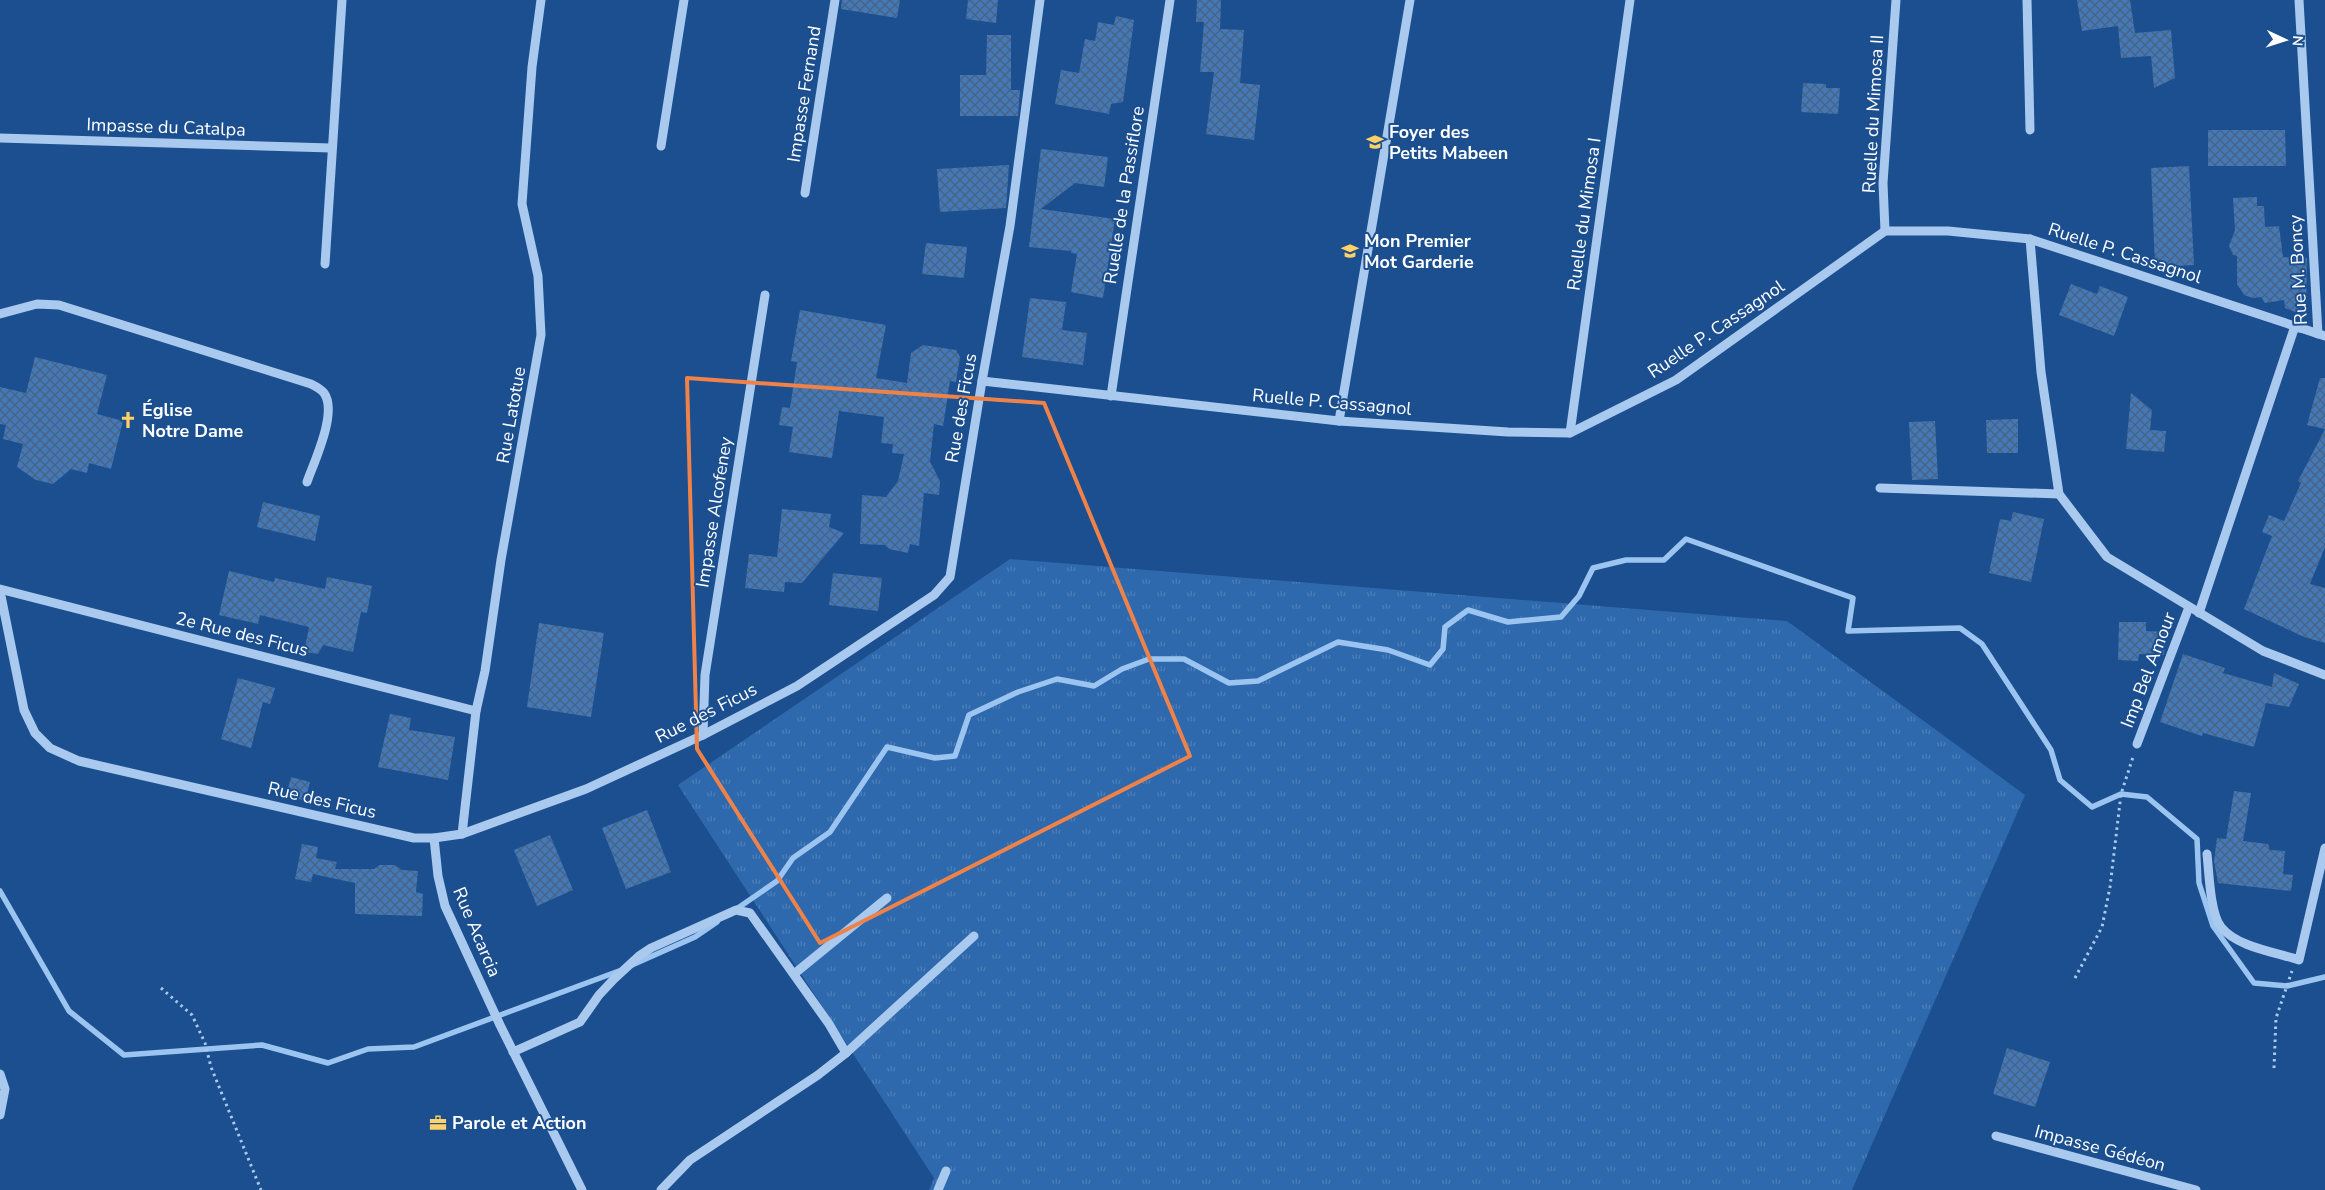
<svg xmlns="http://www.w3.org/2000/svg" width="2325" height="1190" font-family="'Nunito Sans',sans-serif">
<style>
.grass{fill:url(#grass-tufts)}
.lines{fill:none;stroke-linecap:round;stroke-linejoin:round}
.stream{stroke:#9cc4f0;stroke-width:5.5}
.building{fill:url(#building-cross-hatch)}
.path{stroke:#a9c9ee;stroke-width:3;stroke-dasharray:2.5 4;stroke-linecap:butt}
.minor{stroke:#a9c9ee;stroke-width:9}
.marked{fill:none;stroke:#ee8249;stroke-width:4;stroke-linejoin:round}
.labels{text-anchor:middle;stroke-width:4;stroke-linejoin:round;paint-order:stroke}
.street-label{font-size:18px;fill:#fff;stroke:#1b4f8f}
.poi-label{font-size:18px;font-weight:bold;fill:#fff;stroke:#1b4f8f;text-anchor:start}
</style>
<defs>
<pattern id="grass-tufts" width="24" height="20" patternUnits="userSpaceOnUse" patternTransform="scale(1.25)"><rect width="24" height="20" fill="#2e69ad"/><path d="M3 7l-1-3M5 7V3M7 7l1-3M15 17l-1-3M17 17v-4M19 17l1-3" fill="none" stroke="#4d80b9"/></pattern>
<pattern id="building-cross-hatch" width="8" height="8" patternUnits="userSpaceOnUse" patternTransform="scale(1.25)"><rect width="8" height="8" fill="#4478b7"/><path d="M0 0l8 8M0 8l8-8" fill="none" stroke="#486282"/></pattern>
</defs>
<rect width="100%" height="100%" fill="#1b4f8f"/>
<polygon class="grass" points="1010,559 1787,621 2025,795 1852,1190 929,1190 934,1178 678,785"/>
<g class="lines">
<g class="stream">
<polyline points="0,891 69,1011 124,1055 262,1045 328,1063 368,1049 414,1047 619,971"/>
<polyline points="735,910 777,881 793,858 830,832 887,747 935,758 955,756 969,715 1018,692 1057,679 1094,686 1122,669 1149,659 1184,659 1229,683 1258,681 1338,642 1388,650 1430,665 1443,649 1445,627 1468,610 1508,622 1561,617 1579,596 1593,568 1626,560 1664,560 1686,539 1853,598 1848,631 1960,628 1982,644 2051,750 2060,780 2092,807 2121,794 2147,797 2197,839 2199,883 2213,926 2254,983 2287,986 2325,977"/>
<polyline points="632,965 695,937 717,922"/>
</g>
</g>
<g class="building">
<polygon points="842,0 900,0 897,18 841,9"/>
<polygon points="968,0 998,0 996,23 966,19"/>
<polygon points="1197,0 1221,0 1220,29 1244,30 1240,83 1260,85 1254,140 1206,134 1214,72 1200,72 1204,22 1196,22"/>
<polygon points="2077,0 2130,0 2135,33 2171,30 2175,78 2154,88 2151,56 2121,58 2118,26 2082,31"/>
<polygon points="1116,16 1134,20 1123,102 1111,104 1109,114 1055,104 1061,70 1079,73 1085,39 1095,41 1098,22 1114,25"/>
<polygon points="987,35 1011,35 1011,90 1020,90 1018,116 960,116 960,75 986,75"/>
<polygon points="1803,83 1826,84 1826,88 1840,88 1838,114 1801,112"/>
<polygon points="2208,130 2285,130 2286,166 2208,166"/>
<polygon points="1041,149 1108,157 1104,187 1075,183 1041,209 1115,219 1103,298 1071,292 1077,254 1071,253 1071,251 1029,247"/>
<polygon points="1009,165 1006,208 940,212 937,169"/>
<polygon points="2189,166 2194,265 2155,267 2151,168"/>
<polygon points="2257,197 2257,206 2264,206 2265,227 2279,226 2283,257 2307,258 2306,316 2285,308 2284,300 2265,303 2261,297 2253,298 2244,295 2237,284 2237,256 2233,255 2229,246 2235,230 2233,198"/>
<polygon points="926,243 967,247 964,278 922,274"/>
<polygon points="2071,284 2097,294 2100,286 2128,297 2114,336 2059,315"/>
<polygon points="1030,298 1066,302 1062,330 1087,333 1083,365 1022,357"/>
<polygon points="800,310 886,325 876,378 907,383 911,353 923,345 956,350 960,357 956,382 950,381 943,426 934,424 930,462 940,481 939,495 924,493 919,546 910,544 908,553 889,549 885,545 860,544 862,495 886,497 898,481 904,454 892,453 893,444 881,443 884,417 839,411 832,458 789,452 793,427 779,425 782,407 790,408 797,362 791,361"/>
<polygon points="35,357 107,375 97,414 123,421 111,469 89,463 87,473 71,469 53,484 36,480 17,467 23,444 3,439 6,425 0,424 0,387 26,393"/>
<polygon points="2320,378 2325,378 2325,547 2310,584 2325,588 2325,643 2304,637 2244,609 2272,536 2262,532 2269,515 2284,521 2301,483 2298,481 2325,429 2307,425"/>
<polygon points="2131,393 2152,410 2150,430 2166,431 2164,452 2126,449"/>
<polygon points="2018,419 2018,453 1987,453 1986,420"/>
<polygon points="1935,421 1938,479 1912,480 1909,422"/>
<polygon points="263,502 320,516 315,541 257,527"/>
<polygon points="782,509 831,514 829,527 844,533 802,583 785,582 784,592 745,588 749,554 777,557"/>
<polygon points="2013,512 2044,519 2031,582 1989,573 2000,519 2011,521"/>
<polygon points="229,571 274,582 275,578 325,589 327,577 372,586 367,613 361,612 353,652 323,645 318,654 304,652 309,627 260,615 258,624 219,615"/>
<polygon points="833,573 882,578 878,611 829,605"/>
<polygon points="2119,622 2146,622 2146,631 2165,632 2164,655 2139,654 2138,661 2118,660"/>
<polygon points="539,623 604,633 591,717 527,707"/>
<polygon points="2183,654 2225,668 2223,673 2272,687 2274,673 2299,684 2289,707 2266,703 2254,747 2203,733 2202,736 2160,722"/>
<polygon points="238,678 275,688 270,704 263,702 251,748 221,739"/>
<polygon points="390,714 411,718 409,730 455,737 448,780 378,767"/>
<polygon points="291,777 310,782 305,801 286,796"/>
<polygon points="2234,791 2251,793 2243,841 2268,844 2270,850 2285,851 2283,874 2293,875 2291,891 2218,883 2214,861 2217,838 2226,839"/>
<polygon points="647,810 671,872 626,889 602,828"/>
<polygon points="550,835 573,890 537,906 514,850"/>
<polygon points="302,844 318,847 316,858 337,862 335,869 374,869 380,865 395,865 402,870 418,871 416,892 423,894 422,916 355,914 355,883 313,874 311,882 295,879"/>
<polygon points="2007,1048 2050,1062 2035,1107 1993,1094"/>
</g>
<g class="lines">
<g class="path">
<polyline points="2075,978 2102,927 2110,887 2121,794 2133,757"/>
<polyline points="161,988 192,1015 205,1043 211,1067 261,1190"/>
<polyline points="2274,1068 2276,1018 2292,971"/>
</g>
<g class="minor">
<polyline points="2027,0 2030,130"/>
<polyline points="2299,0 2318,334 2314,332"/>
<polyline points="0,138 331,148"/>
<polyline points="661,146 684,0"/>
<polyline points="805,193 835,0"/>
<polyline points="1885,231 1883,183 1896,0"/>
<polyline points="2030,239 2041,372 2059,494 2107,557 2263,651 2325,675"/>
<polyline points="325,264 342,0"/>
<path d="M0,314L37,304L59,305L311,384C315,386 321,389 324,393C338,412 314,462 307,482"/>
<polyline points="982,381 1339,421 1508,432 1570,433 1676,380 1885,231 1948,231 2030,239 2325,336"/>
<polyline points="1111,396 1170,0"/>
<polyline points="1339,421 1410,0"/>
<polyline points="1570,433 1630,0"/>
<polyline points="1880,488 2059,494"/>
<polyline points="0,589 476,711"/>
<polyline points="0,591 24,710 35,733 50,748 79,761 414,838 434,838 462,834 586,789 703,735 797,686 934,595 950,577 982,381 1010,226 1040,0"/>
<polyline points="2199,613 2295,326 2300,328"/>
<polyline points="703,735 705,675 765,295"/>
<polyline points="2137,744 2189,607"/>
<polyline points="462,834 476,711 485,671 501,560 541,335 538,276 522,204 532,67 541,0"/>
<polyline points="434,838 438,876 445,906 500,1025 582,1190"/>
<path d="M2207,854C2209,871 2210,914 2221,927C2237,947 2275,952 2299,960L2325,848"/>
<polyline points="794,974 887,898"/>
<polyline points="513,1052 580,1022 599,995 614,979 639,956 651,948 736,910 750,913 829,1024 846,1053 818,1075 690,1160 661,1190"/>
<polyline points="846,1053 974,936"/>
<polyline points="0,1074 5,1089 0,1115"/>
<polyline points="1996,1136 2196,1190"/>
<polyline points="938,1190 946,1171"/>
</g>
</g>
<path class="marked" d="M687,378L1044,403L1190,756L820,943L697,749Z"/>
<defs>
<g id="school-bare" transform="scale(1.35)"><path d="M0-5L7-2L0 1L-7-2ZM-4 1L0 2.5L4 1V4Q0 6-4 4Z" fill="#ffd166" stroke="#1b4f8f" stroke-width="2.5" paint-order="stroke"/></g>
<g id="church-bare" transform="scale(1.35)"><path d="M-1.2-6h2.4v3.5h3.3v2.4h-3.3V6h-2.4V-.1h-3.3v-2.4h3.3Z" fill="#ffd166" stroke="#1b4f8f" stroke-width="2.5" paint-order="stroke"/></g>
<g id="office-bare" transform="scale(1.35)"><path d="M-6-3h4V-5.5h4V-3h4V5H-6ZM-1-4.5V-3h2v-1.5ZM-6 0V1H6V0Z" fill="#ffd166" stroke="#1b4f8f" stroke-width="2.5" paint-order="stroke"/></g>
</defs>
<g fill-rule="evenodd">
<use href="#school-bare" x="1375" y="142"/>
<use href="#school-bare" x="1350" y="251"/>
<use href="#church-bare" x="128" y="420"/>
<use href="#office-bare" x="438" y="1123"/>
</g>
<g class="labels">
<g class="street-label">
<text transform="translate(804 94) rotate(-81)" y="6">Impasse Fernand</text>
<text transform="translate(1873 114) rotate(-87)" y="6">Ruelle du Mimosa II</text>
<text transform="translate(166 127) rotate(2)" y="6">Impasse du Catalpa</text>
<text transform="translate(1124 195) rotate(-81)" y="6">Ruelle de la Passiflore</text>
<text transform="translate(1584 214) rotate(-82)" y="6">Ruelle du Mimosa I</text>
<text transform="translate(2125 253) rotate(18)" y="6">Ruelle P. Cassagnol</text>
<text transform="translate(2298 270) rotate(-93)" y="6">Rue M. Boncy</text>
<text transform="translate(1716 329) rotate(-34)" y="6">Ruelle P. Cassagnol</text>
<text transform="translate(1332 402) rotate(5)" y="6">Ruelle P. Cassagnol</text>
<text transform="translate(961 408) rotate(-80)" y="6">Rue des Ficus</text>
<text transform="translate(511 415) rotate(-80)" y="6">Rue Latotue</text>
<text transform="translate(714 512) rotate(-81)" y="6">Impasse Alcofeney</text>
<text transform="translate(242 634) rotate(14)" y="6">2e Rue des Ficus</text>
<text transform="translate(2148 670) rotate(-69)" y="6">Imp Bel Amour</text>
<text transform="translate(706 713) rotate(-27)" y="6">Rue des Ficus</text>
<text transform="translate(322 800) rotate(13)" y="6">Rue des Ficus</text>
<text transform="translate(477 932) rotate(67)" y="6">Rue Acarcia</text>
<text transform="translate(2100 1148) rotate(15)" y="6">Impasse Gédéon</text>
</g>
<g class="poi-label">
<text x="1389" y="138">Foyer des<tspan x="1389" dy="21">Petits Mabeen</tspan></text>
<text x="1364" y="247">Mon Premier<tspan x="1364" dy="21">Mot Garderie</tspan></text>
<text x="142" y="416">Église<tspan x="142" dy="21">Notre Dame</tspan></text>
<text x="452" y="1129">Parole et Action</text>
</g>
</g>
<g transform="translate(2285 40) rotate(94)" stroke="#1b4f8f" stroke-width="4" paint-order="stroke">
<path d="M0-4L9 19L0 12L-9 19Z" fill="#ffffff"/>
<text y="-8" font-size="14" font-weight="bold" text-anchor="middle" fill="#ffffff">N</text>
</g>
</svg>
